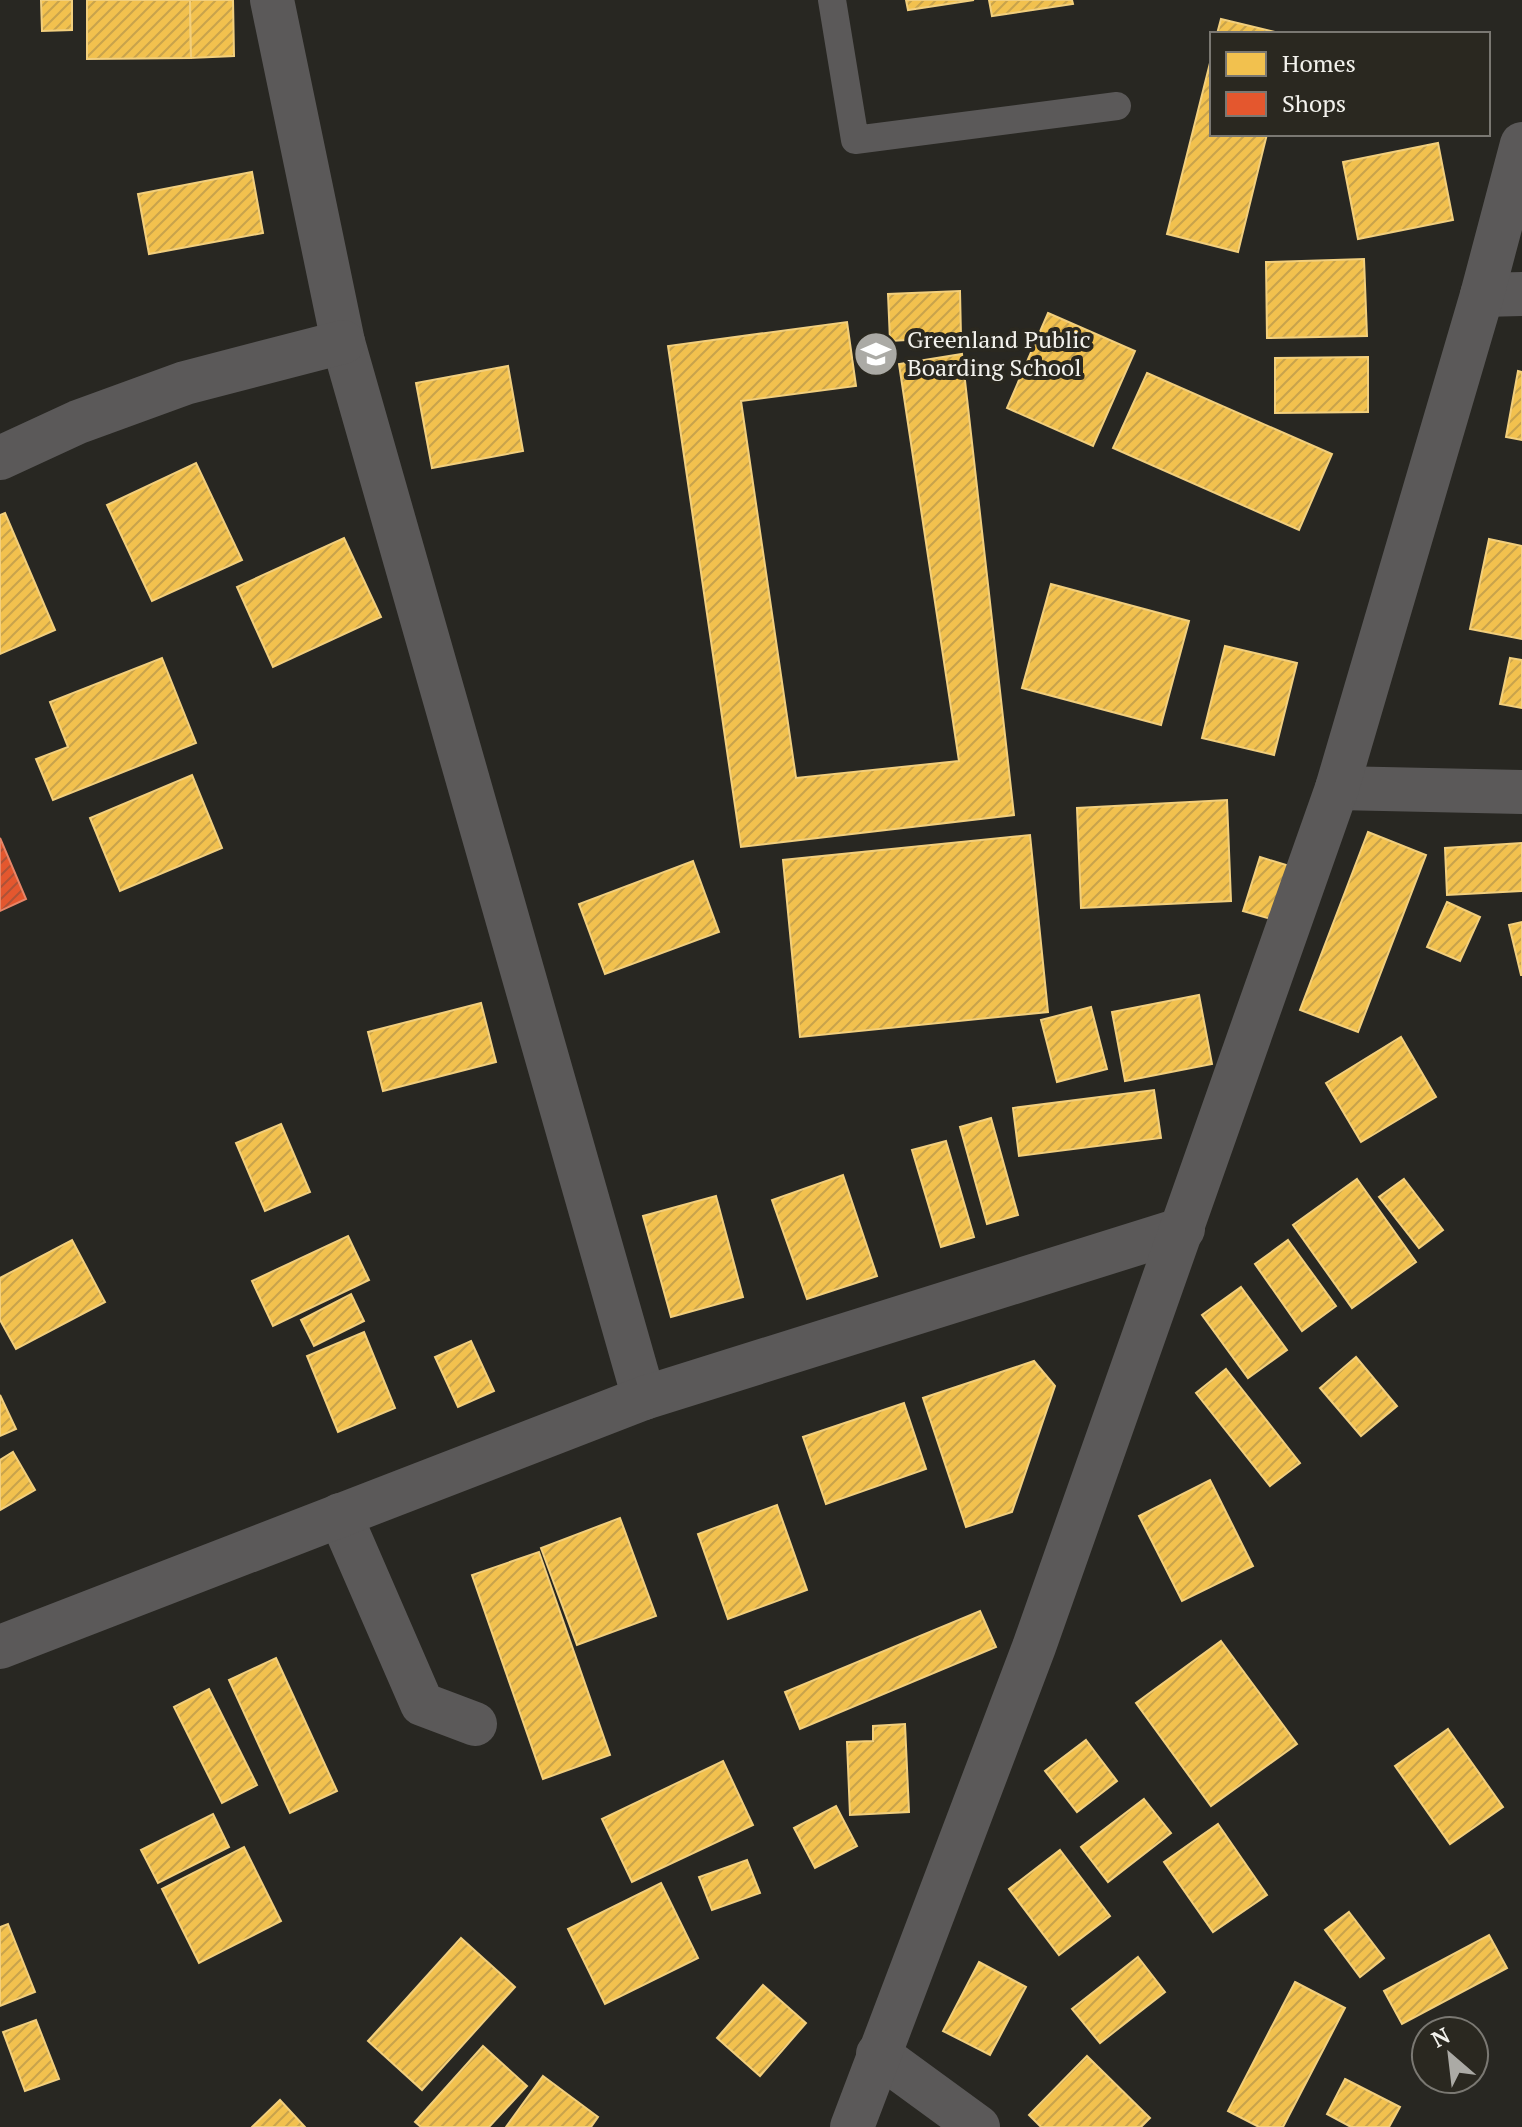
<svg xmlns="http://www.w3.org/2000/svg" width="1522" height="2127" font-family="'PT Serif',serif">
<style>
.homes{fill:url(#homes-hatch);stroke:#f2cf7d;stroke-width:2}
.shops{fill:url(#shops-hatch);stroke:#e88567;stroke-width:2}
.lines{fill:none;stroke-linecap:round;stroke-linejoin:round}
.service{stroke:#5b5959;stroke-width:28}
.minor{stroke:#5b5959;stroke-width:44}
.labels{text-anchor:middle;stroke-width:8;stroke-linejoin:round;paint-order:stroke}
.poi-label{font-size:24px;fill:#f2f1ec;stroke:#2a2820;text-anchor:start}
</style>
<defs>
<pattern id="homes-hatch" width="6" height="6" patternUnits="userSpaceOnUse" patternTransform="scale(2)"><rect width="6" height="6" fill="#f2c14e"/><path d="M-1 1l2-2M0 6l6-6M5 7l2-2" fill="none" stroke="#c8a34c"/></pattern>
<pattern id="shops-hatch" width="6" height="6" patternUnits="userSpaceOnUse" patternTransform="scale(2)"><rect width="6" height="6" fill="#e4572e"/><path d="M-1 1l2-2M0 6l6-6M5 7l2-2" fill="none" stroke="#ae5237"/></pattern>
</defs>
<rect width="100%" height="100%" fill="#282722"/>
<g class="homes">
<polygon points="41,0 72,0 72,30 42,31"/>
<polygon points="87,0 190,0 191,58 87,59"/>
<polygon points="190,0 233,0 234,56 191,58"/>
<polygon points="906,0 974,0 908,10"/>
<polygon points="989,0 1072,0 1073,4 992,16"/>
<polygon points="1221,19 1283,34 1217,34"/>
<polygon points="1212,55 1212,134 1267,134 1238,252 1167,234"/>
<polygon points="1438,143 1453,220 1358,239 1343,162"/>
<polygon points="252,172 263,233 149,254 138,194"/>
<polygon points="1364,259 1367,336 1267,338 1266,262"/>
<polygon points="960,291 961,337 890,341 888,294"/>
<polygon points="1048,313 1135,351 1093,446 1007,408"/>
<polygon points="847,322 856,386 741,401 796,778 959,761 899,364 962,354 1014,815 741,847 668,346"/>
<polygon points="1368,357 1368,412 1275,413 1275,358"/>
<polygon points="508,366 523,451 432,468 416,383"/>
<polygon points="1518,371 1522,372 1522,440 1506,437"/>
<polygon points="1147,373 1332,454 1299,530 1113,448"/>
<polygon points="196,463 242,560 152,601 107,505"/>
<polygon points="5,513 55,630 0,654 0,515"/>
<polygon points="344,538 381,617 273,667 237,587"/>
<polygon points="1489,539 1522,546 1522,639 1470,629"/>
<polygon points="1051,584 1189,621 1161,725 1022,688"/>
<polygon points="1225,646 1297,663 1274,755 1202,738"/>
<polygon points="162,658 196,743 53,800 36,759 68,747 50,702"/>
<polygon points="1510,658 1522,660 1522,708 1500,704"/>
<polygon points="192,775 222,848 120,891 90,818"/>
<polygon points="1227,800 1231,901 1081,908 1077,808"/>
<polygon points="1368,832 1426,855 1358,1032 1300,1010"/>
<polygon points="1030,835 1048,1012 800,1037 783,860"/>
<polygon points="1522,843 1522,891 1447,895 1445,848"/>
<polygon points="1260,857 1299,869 1282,922 1243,911"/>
<polygon points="693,861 719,932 605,974 579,904"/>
<polygon points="1447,902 1480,917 1460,961 1427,947"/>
<polygon points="1522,922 1522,975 1521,975 1509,925"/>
<polygon points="1199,995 1212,1064 1125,1081 1112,1012"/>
<polygon points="481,1003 496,1062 383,1091 368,1032"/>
<polygon points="1091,1007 1107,1069 1057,1082 1041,1020"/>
<polygon points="1401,1037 1436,1097 1361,1142 1326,1083"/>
<polygon points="1154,1090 1161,1138 1019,1156 1013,1108"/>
<polygon points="991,1118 1018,1215 987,1224 960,1127"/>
<polygon points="281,1124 310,1192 265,1211 236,1143"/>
<polygon points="946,1141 974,1237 941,1247 912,1150"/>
<polygon points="843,1175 877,1276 807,1299 772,1200"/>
<polygon points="1357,1179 1416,1262 1352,1308 1293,1225"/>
<polygon points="1404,1179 1443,1230 1419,1248 1379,1197"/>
<polygon points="716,1196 743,1297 671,1317 643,1216"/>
<polygon points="348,1236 369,1280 273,1326 252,1281"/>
<polygon points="72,1240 105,1302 16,1349 0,1320 0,1278"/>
<polygon points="1288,1240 1336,1306 1302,1331 1255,1264"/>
<polygon points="1241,1287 1287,1350 1248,1378 1202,1315"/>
<polygon points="351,1294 364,1321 314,1346 301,1320"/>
<polygon points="364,1332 395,1408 338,1432 307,1356"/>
<polygon points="471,1341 494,1391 458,1407 435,1357"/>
<polygon points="1356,1357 1397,1406 1361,1436 1320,1388"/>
<polygon points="1034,1361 1055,1386 1012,1512 966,1527 923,1398"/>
<polygon points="1226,1369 1300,1463 1270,1486 1196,1393"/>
<polygon points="0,1395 16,1429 0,1436"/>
<polygon points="904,1403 926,1469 826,1504 803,1437"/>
<polygon points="13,1452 35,1490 0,1510 0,1460"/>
<polygon points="1210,1480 1253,1566 1182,1601 1139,1516"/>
<polygon points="777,1505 807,1590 728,1619 698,1534"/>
<polygon points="620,1518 656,1616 577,1645 541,1548"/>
<polygon points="539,1552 610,1755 543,1779 472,1575"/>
<polygon points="980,1611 996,1647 800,1729 785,1692"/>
<polygon points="1221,1641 1297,1744 1211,1806 1136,1703"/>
<polygon points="276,1658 337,1791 290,1813 229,1680"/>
<polygon points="209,1689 257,1785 222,1803 174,1707"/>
<polygon points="905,1724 909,1812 850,1815 847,1742 873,1741 873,1726"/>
<polygon points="1448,1729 1503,1807 1450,1844 1395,1766"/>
<polygon points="1086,1740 1117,1781 1077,1812 1045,1771"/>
<polygon points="723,1761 753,1825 632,1882 602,1819"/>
<polygon points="1144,1799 1171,1833 1108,1882 1081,1847"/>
<polygon points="836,1806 857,1846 815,1868 794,1828"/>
<polygon points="213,1814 229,1847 158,1883 141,1850"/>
<polygon points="1218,1824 1267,1895 1213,1932 1164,1862"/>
<polygon points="244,1847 281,1921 199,1963 162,1889"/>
<polygon points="1060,1850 1110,1916 1059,1955 1009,1889"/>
<polygon points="747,1860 760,1893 712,1910 699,1877"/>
<polygon points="661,1883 698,1958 605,2004 568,1929"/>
<polygon points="1349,1912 1384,1958 1360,1977 1325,1930"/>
<polygon points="8,1924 35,1992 0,2006 0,1927"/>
<polygon points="1489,1935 1507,1968 1402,2024 1384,1991"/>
<polygon points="461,1938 515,1987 422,2090 368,2041"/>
<polygon points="1138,1957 1165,1992 1100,2043 1072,2009"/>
<polygon points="979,1962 1026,1987 990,2055 943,2031"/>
<polygon points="1295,1982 1345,2008 1283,2127 1259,2127 1228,2111"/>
<polygon points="763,1985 806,2023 760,2076 717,2038"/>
<polygon points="36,2020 59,2079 25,2091 3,2032"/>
<polygon points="483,2046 527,2086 489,2127 421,2127 415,2122"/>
<polygon points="1087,2056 1150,2118 1141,2127 1041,2127 1029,2115"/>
<polygon points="543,2076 598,2117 591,2127 506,2127"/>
<polygon points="1345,2079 1400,2107 1389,2127 1351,2127 1327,2114"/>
<polygon points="280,2100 305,2127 252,2127"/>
</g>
<polygon class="shops" points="0,838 26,899 0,911"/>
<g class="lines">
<polyline class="service" points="832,0 855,140 1117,106"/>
<g class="minor">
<polyline points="272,0 343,342 644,1398"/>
<polyline points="1482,295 1522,294"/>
<polyline points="0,458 78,422 185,383 343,342"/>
<polyline points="1337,788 1522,792"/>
<polyline points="340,1515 422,1704 475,1724"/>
<polyline points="0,1647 644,1398 1183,1229"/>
<polyline points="878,2054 978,2127"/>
<polyline points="852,2127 1034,1647 1337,788 1482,295 1522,144"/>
</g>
</g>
<defs>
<g id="school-disc" transform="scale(2.3)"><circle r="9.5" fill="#abaaa5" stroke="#2a2820"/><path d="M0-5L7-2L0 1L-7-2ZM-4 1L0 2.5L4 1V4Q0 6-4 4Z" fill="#fff"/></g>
</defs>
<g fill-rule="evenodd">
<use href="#school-disc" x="876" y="354"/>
</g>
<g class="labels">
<g class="poi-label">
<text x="907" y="348">Greenland Public<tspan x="907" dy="28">Boarding School</tspan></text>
</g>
</g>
<rect x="1210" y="32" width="280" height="104" fill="#2a2820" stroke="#7a7872" stroke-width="2"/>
<rect x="1226" y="52" width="40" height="24" fill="#f2c14e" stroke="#7a7872" stroke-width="2"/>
<text x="1282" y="72" font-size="24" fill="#f2f1ec">Homes</text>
<rect x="1226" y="92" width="40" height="24" fill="#e4572e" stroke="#7a7872" stroke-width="2"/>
<text x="1282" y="112" font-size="24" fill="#f2f1ec">Shops</text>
<g transform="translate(1450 2055) rotate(332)"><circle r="38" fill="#2a2820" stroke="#7a7872" stroke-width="2"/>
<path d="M0-6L14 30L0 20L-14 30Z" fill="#abaaa5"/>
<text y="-12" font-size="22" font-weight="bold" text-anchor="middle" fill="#f2f1ec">N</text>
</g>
</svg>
